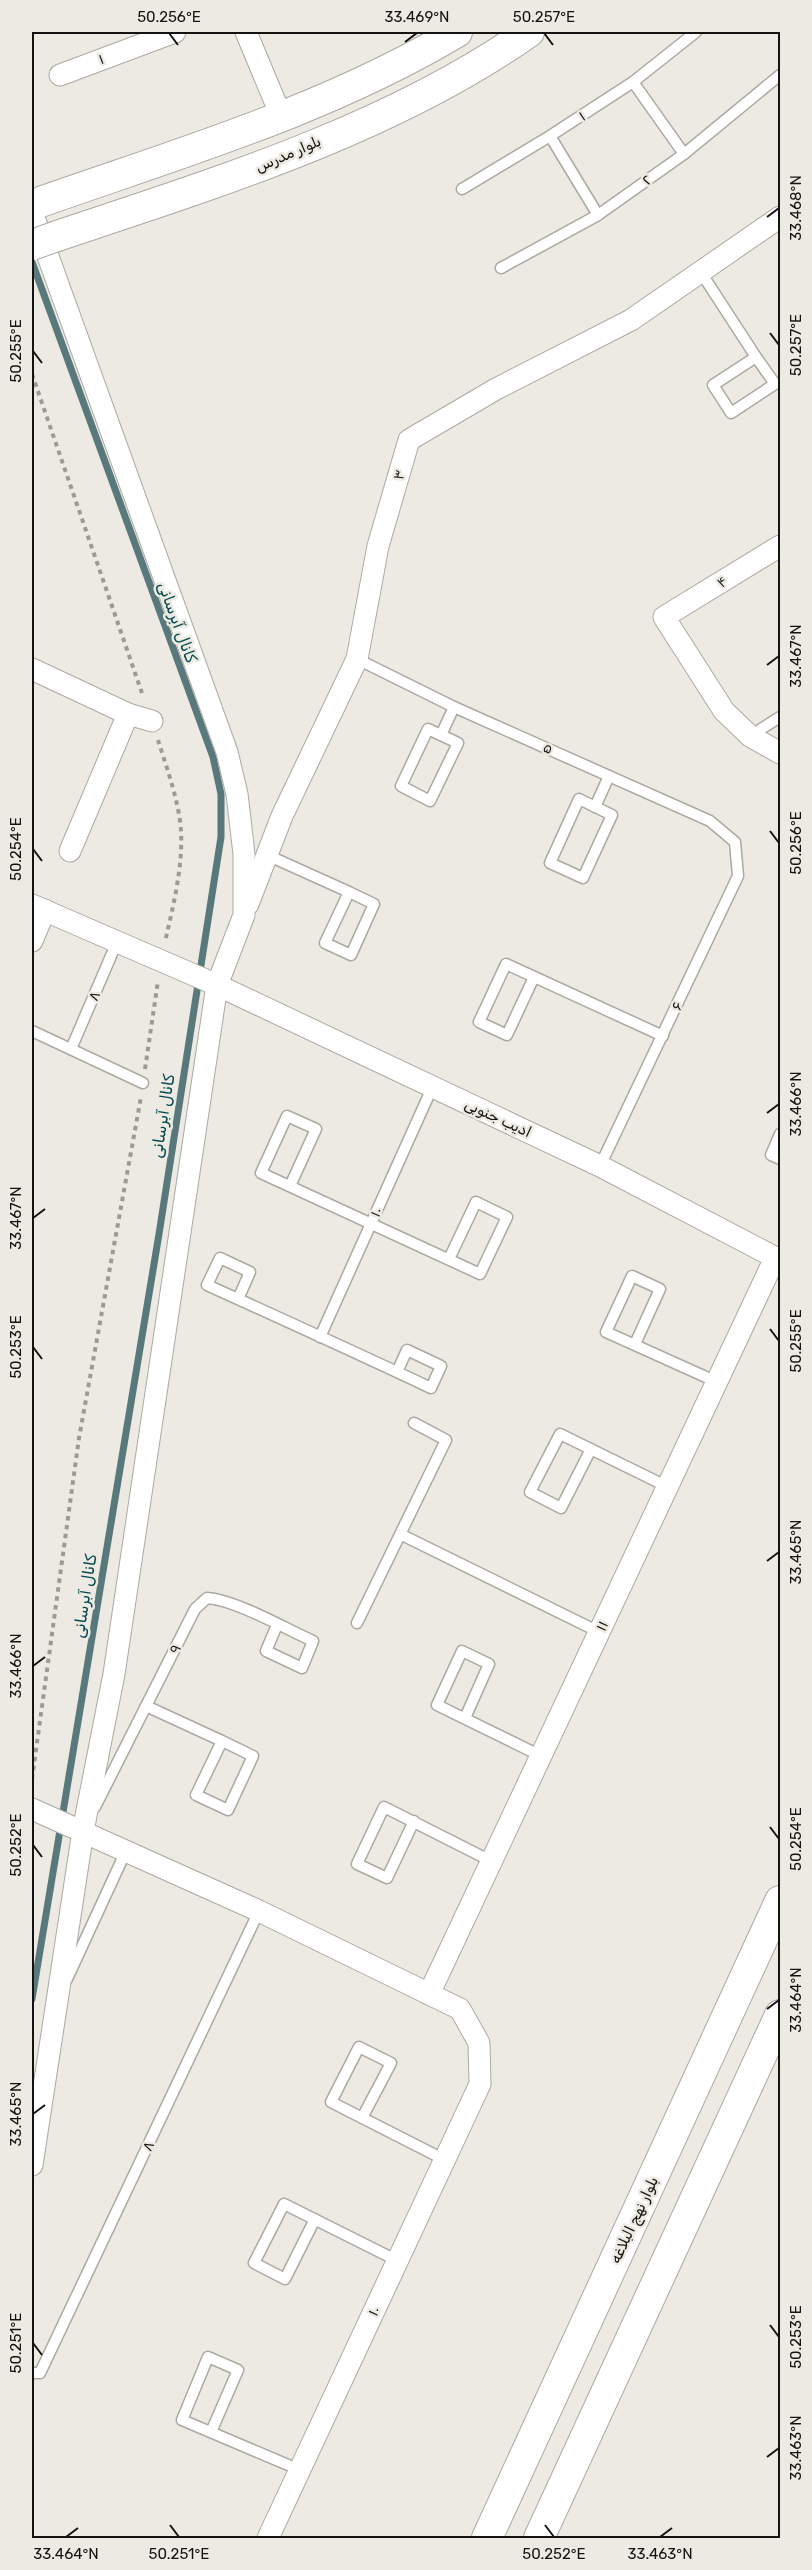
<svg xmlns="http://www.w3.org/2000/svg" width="812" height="2570" font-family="Rubik,'Noto Naskh Arabic',sans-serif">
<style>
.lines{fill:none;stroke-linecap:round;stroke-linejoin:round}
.stream{stroke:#59787b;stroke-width:7}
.lane-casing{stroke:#aba9a2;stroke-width:13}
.street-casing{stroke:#aba9a2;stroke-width:23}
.secondary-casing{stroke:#aba9a2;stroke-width:32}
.path{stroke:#9c9a94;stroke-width:4;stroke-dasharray:4.5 4.5;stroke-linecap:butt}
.lane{stroke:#fff;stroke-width:10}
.street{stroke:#fff;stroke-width:21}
.secondary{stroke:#fff;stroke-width:30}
.secondary-bridge-casing{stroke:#aba9a2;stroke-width:32;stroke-linecap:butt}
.secondary-bridge{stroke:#fff;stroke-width:30}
.ticks{fill:none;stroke:#141311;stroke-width:2}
.labels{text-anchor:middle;stroke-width:5;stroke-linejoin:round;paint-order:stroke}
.street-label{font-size:15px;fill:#141311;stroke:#eceae2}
.water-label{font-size:16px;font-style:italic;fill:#024a4f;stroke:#eceae2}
.neatline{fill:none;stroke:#141311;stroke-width:2}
.ticks-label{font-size:15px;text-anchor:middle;fill:#141311}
</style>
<rect width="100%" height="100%" fill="#eceae2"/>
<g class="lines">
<polyline class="stream" points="32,262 213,757 221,794 221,837 159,1234 32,1999"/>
<g class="lane-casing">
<g id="lane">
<polyline points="633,82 684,154"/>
<polyline points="550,136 598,215"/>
<polyline points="462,189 550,136 633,82 696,32"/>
<polyline points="501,268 598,215 684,154 780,75"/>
<polyline points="702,274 756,357 713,385 731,413 775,384 756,357"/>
<polyline points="357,659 454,707 710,821 735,842 738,876 600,1166"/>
<polygon points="428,729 458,743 430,801 401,786"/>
<polyline points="441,735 454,707"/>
<polyline points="750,736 780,717"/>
<polygon points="579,799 612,815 583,878 550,863"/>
<polyline points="595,807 609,776"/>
<polyline points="267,855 349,892 325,943 351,955 374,904 349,892"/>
<polyline points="534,977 507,1035 479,1022 506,964 663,1036"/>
<polyline points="32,1031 143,1083"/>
<polyline points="71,1049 117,942"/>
<polyline points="780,1134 771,1155 780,1159"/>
<polyline points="290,1186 316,1129 287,1116 261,1173 480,1274 507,1217 476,1202 449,1259"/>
<path d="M238,1299L250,1272L220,1258L207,1285C282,1319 357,1353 431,1388L441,1366L407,1350L397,1372"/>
<polyline points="320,1337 432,1088"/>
<polyline points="635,1344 660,1289 632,1276 606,1332 717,1382"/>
<polyline points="591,1449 561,1508 530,1492 560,1434 668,1487"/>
<polyline points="402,1535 599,1632"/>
<polyline points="357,1623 446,1440 414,1423"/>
<polyline points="146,1706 222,1741 196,1795 228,1810 253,1756 222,1741"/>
<polyline points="465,1718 489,1664 462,1651 437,1705 541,1756"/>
<path d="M95,1807L195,1609L207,1598C236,1600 284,1628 313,1641L302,1668L266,1651L277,1625"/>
<polyline points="414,1821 387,1878 357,1864 384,1807 491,1861"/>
<polyline points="67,1979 126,1851"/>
<polyline points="362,2118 391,2063 359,2047 331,2102 445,2160"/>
<polyline points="315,2219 285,2279 254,2263 284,2204 398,2261"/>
<polyline points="32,2373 40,2373 259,1911"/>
<polyline points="211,2432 238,2370 208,2357 182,2420 300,2470"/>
</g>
</g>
<g class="street-casing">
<g id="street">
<polyline points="246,32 281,116"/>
<polyline points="60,75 175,32"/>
<polyline points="32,212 227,752 237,794 244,854 244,915 217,985 114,1674 83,1831 32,2165"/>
<polyline points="780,546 664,617 724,711 750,736 780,753"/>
<polyline points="32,669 128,714 152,721"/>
<polyline points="70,851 128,714"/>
<polyline points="248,904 282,816 357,659 378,546 409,440 496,389 631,320 780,217"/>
<polyline points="32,905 217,985 600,1166 780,1260"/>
<polyline points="32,941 45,910"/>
<polyline points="32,1809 259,1911 460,2009 479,2043 480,2084 268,2538"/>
<polyline points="429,1994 775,1258"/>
</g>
</g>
<g class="secondary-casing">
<g id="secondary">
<path d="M32,205C176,154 325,111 457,32"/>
<path d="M57,236C216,183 391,129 529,32"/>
<polyline points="487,2538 780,1901"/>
<polyline points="539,2538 780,2015"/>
</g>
</g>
<g class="path">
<polyline points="32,374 143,696"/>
<path d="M158,740C167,769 179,801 181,831C183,867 173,907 165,942"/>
<polyline points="145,1069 158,981"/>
<polyline points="32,1779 79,1438 141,1097"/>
</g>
<use href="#lane" class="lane"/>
<use href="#street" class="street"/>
<use href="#secondary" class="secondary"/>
<g class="secondary-bridge-casing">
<polyline id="secondary-bridge" points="32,245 57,236"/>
</g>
<use href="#secondary-bridge" class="secondary-bridge"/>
</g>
<path class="ticks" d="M169,33L178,45M544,33L553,45M405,42L417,33M767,217L779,208M770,333L779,345M33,351L42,363M767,665L779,656M770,831L779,843M33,849L42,861M767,1113L779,1104M33,1218L45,1209M770,1329L779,1341M33,1347L42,1359M767,1561L779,1552M33,1666L45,1657M770,1827L779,1839M33,1845L42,1857M767,2009L779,2000M33,2114L45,2105M770,2325L779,2337M33,2343L42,2355M767,2457L779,2448M170,2525L179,2537M545,2525L554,2537M66,2537L78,2528M660,2537L672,2528"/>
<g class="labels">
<g class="street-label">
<text transform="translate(101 59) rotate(-21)" y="5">۱</text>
<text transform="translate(582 116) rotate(-33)" y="5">۱</text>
<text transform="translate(288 154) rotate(-23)" y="5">بلوار مدرس</text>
<text transform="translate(647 180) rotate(-35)" y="5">۲</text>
<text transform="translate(399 475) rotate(-74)" y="5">۳</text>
<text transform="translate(722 582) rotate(-32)" y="5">۴</text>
<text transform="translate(548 748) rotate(24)" y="5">۵</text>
<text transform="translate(94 996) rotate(-67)" y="5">۸</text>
<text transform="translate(677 1006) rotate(-65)" y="5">۶</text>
<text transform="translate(498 1118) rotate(25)" y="5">ادیب جنوبی</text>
<text transform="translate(376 1212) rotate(-66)" y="5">۱۰</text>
<text transform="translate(602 1626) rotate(-65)" y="5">۱۱</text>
<text transform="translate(175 1649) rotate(-63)" y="5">۹</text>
<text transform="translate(148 2146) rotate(-65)" y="5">۸</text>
<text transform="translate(634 2220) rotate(-65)" y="5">بلوار نهج البلاغه</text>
<text transform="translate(374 2311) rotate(-65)" y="5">۱۰</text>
</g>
<g class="water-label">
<text transform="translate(178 622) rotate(70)" y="6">کانال آبرسانی</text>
<text transform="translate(162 1116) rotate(-81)" y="6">کانال آبرسانی</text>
<text transform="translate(84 1596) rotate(-81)" y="6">کانال آبرسانی</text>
</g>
</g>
<rect width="812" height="2570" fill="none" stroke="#eceae2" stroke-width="66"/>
<rect x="33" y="33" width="746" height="2504" class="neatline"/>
<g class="ticks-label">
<text x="169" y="22">50.256°E</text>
<text x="417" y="22">33.469°N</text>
<text x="544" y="22">50.257°E</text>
<text transform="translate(796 208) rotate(-90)" y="5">33.468°N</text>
<text transform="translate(796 345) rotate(-90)" y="5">50.257°E</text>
<text transform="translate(16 351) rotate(-90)" y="5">50.255°E</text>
<text transform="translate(796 656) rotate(-90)" y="5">33.467°N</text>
<text transform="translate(796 843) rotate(-90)" y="5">50.256°E</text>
<text transform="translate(16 849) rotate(-90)" y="5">50.254°E</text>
<text transform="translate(796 1104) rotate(-90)" y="5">33.466°N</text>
<text transform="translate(16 1218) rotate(-90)" y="5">33.467°N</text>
<text transform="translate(796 1341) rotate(-90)" y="5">50.255°E</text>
<text transform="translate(16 1347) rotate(-90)" y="5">50.253°E</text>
<text transform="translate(796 1552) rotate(-90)" y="5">33.465°N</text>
<text transform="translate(16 1666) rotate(-90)" y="5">33.466°N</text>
<text transform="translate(796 1839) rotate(-90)" y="5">50.254°E</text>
<text transform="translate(16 1845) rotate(-90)" y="5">50.252°E</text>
<text transform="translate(796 2000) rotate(-90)" y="5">33.464°N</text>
<text transform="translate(16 2114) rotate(-90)" y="5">33.465°N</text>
<text transform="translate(796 2337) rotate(-90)" y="5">50.253°E</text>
<text transform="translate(16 2343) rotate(-90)" y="5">50.251°E</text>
<text transform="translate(796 2448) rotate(-90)" y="5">33.463°N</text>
<text x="66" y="2559">33.464°N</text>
<text x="179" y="2559">50.251°E</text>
<text x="554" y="2559">50.252°E</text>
<text x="660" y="2559">33.463°N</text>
</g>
</svg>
